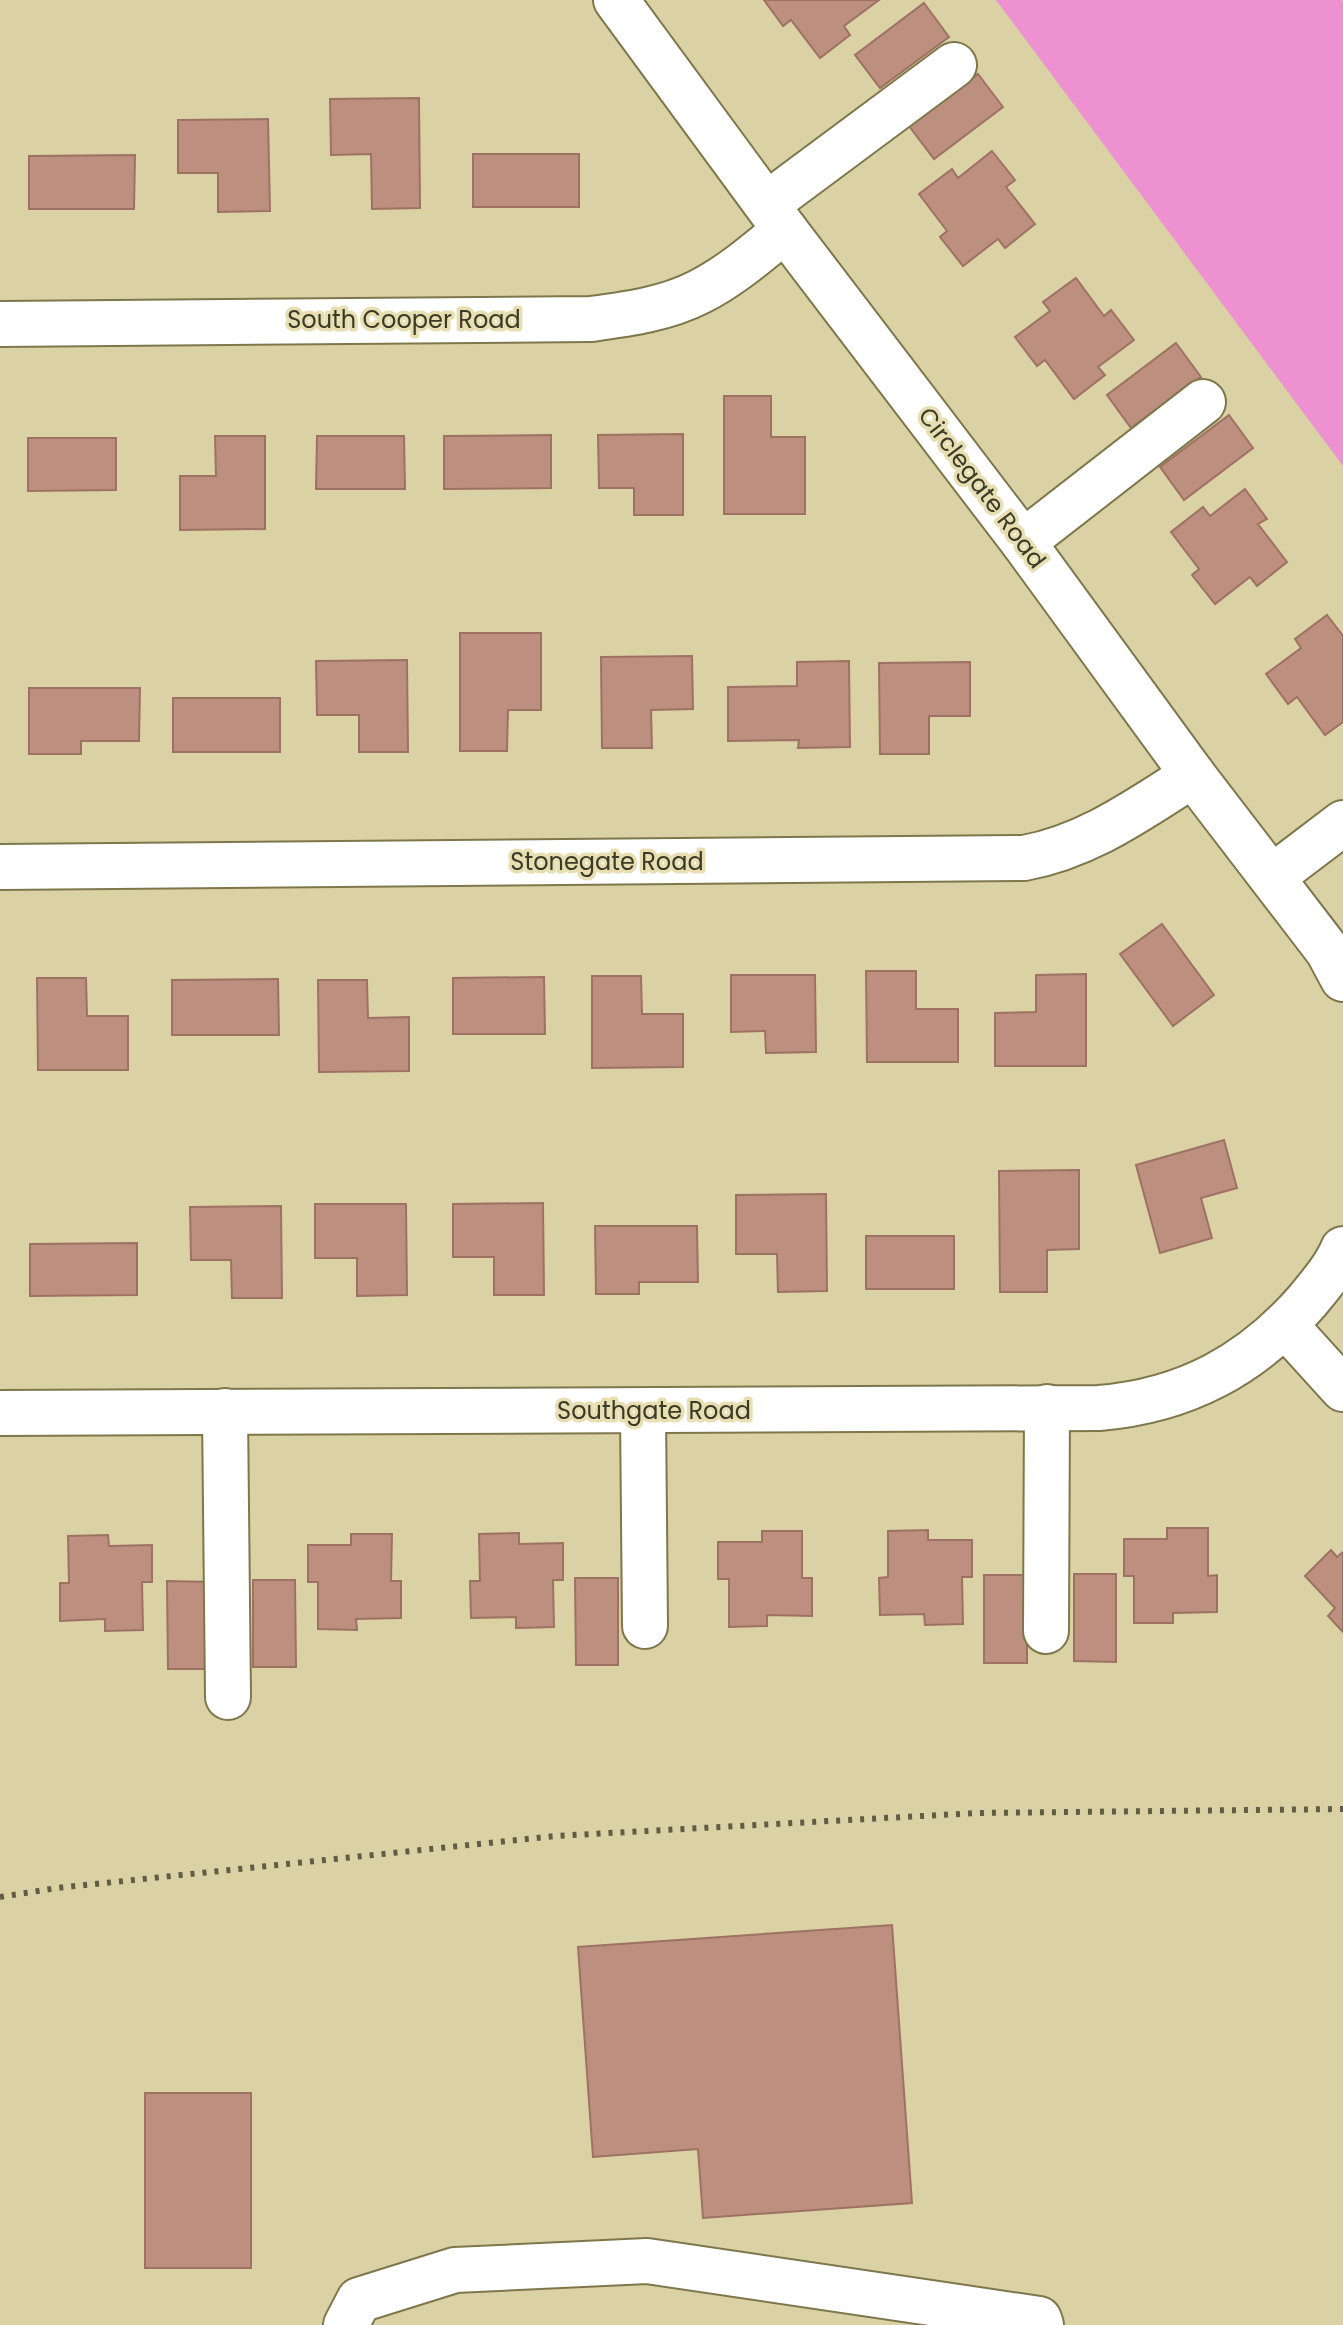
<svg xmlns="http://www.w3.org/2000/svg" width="1343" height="2325" font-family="Poppins,sans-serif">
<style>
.green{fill:#ed91d1}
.building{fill:#bd8f7f;stroke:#9e7263;stroke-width:2}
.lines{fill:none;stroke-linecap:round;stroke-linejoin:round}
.minor-casing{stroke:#7e774c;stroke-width:48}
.minor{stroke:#fff;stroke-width:44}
.rail{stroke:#615d44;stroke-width:6;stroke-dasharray:4 8;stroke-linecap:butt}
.labels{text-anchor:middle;stroke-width:7;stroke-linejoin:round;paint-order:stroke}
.street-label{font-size:24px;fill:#3c3927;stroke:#e7dfb1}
</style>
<rect width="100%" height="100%" fill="#dad2a4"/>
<polygon class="green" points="996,0 1341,0 1343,2 1343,466"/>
<g class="building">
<polygon points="764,0 879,0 844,26 850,35 820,58 791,20 783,26"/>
<polygon points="924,3 949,37 880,88 855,55"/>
<polygon points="978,74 1003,107 934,159 909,126"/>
<polygon points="419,98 420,208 372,209 371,154 331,155 330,99"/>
<polygon points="268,119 270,211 218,212 218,173 178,173 178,120"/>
<polygon points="992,151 1015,180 1006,187 1035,224 1005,248 998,239 963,266 940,237 947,231 919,194 952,169 958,178"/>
<rect x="473" y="154" width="106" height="53"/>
<polygon points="135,155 134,209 29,209 29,156"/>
<polygon points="1076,278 1104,316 1111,310 1134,340 1098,367 1105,375 1074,399 1045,360 1037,366 1015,337 1050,311 1043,302"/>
<polygon points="1176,343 1201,377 1131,428 1107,395"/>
<polygon points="724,396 771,396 771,437 805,437 805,514 724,514"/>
<polygon points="1229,415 1253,448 1184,500 1160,467"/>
<polygon points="683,434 683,515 634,515 634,488 599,488 598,435"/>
<polygon points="551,435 551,488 444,489 444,436"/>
<polygon points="215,436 265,436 265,529 180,530 180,476 216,476"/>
<polygon points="317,436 404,436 405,489 316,489"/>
<polygon points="28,438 116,438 116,490 28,491"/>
<polygon points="1245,489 1267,519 1258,524 1287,562 1257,586 1250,577 1215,604 1192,575 1199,569 1171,532 1203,507 1210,516"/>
<polygon points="1327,615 1343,636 1343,722 1325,735 1297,697 1288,704 1266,674 1301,648 1295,639"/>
<polygon points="460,633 541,633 541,710 508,710 507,751 460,751"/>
<polygon points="692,656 693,709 651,710 652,748 602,748 601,657"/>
<polygon points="407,660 408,752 359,752 359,715 317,715 316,661"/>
<polygon points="849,661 850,747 798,748 799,740 728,741 728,687 797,686 797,662"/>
<polygon points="970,662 970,716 929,716 929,754 880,754 879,663"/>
<polygon points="29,688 140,688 139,741 81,741 81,754 29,754"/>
<rect x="173" y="698" width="107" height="54"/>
<polygon points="1162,924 1214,995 1173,1026 1120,954"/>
<polygon points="866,971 916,971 916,1009 958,1009 958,1062 867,1062"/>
<polygon points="1086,974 1086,1066 995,1066 995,1013 1036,1012 1036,975"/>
<polygon points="731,975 815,975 816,1052 766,1053 765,1031 731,1032"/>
<polygon points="592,976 641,976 642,1014 683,1014 683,1067 592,1068"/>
<polygon points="544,977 545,1034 453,1034 453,978"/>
<polygon points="37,978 86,978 87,1016 128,1016 128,1070 38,1070"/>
<polygon points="278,979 279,1035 172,1035 172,980"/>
<polygon points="318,980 367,980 368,1018 409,1017 409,1071 319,1072"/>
<polygon points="1224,1140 1237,1188 1201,1198 1212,1238 1160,1253 1136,1165"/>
<polygon points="1079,1170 1079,1249 1047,1250 1047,1292 1000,1292 999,1171"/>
<polygon points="826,1194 827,1291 778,1292 777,1254 736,1254 736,1195"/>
<polygon points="543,1203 544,1295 494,1295 494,1257 453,1257 453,1204"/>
<polygon points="315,1204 406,1204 407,1295 357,1296 357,1258 315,1258"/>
<polygon points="281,1206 282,1298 232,1298 231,1260 191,1260 190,1207"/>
<polygon points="595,1226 697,1226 698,1282 639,1282 639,1294 596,1294"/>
<rect x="866" y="1236" width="88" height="53"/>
<polygon points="137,1243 137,1295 30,1296 30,1244"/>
<polygon points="1167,1528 1208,1528 1208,1576 1217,1575 1217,1612 1173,1613 1173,1623 1134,1623 1134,1576 1124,1576 1124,1539 1167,1539"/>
<polygon points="928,1530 928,1540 972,1540 972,1577 962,1577 963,1624 925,1625 924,1614 880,1615 879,1578 888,1577 888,1531"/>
<polygon points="762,1531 802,1531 802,1578 812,1578 812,1616 767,1615 767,1626 729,1627 729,1579 718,1579 718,1542 762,1542"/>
<polygon points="519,1533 519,1544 563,1543 563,1580 553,1580 554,1627 516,1628 516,1617 471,1618 470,1581 480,1581 479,1534"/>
<polygon points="351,1534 392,1534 391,1581 401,1581 401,1618 356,1619 357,1630 318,1629 318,1582 308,1582 308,1545 351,1545"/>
<polygon points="108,1535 109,1546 152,1545 152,1582 142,1582 143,1630 105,1631 105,1619 60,1621 60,1583 69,1583 68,1536"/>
<polygon points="1331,1550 1337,1557 1343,1552 1343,1632 1328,1616 1335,1608 1305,1576"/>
<polygon points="1074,1574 1116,1574 1116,1662 1074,1661"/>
<rect x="984" y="1575" width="43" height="88"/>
<polygon points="575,1578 618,1578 618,1665 576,1665"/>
<polygon points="253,1580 295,1580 296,1667 253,1667"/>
<polygon points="167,1581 211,1582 210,1669 168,1669"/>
<polygon points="892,1925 912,2203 703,2218 698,2149 593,2157 578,1947"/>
<rect x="145" y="2093" width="106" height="175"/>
</g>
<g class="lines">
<g class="minor-casing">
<g id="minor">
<polyline points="616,0 785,230 1023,542 1193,775 1328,951 1343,979"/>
<polyline points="767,204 954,65"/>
<path d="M0,324L591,319C628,314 666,309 699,292C731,276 758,252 785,230"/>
<polyline points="1023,542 1203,402"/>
<path d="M0,867L1024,858C1089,846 1139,809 1193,775"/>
<polyline points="1272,877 1343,823"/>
<polyline points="1285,1325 1343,1389"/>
<polyline points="225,1411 228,1697"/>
<polyline points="643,1411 645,1626"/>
<path d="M0,1413L1099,1408C1185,1401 1252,1365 1308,1300C1321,1284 1335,1268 1343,1249"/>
<polyline points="1046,1631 1047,1407"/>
<polyline points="346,2325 359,2300 455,2270 647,2261 1039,2319 1041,2325"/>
</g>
</g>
<use href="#minor" class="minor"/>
<polyline class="rail" points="0,1897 57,1888 555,1836 977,1813 1343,1809"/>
</g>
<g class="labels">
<g class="street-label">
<text x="404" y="328">South Cooper Road</text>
<text transform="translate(982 488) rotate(53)" y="8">Circlegate Road</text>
<text x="607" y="870">Stonegate Road</text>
<text x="654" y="1419">Southgate Road</text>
</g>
</g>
</svg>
